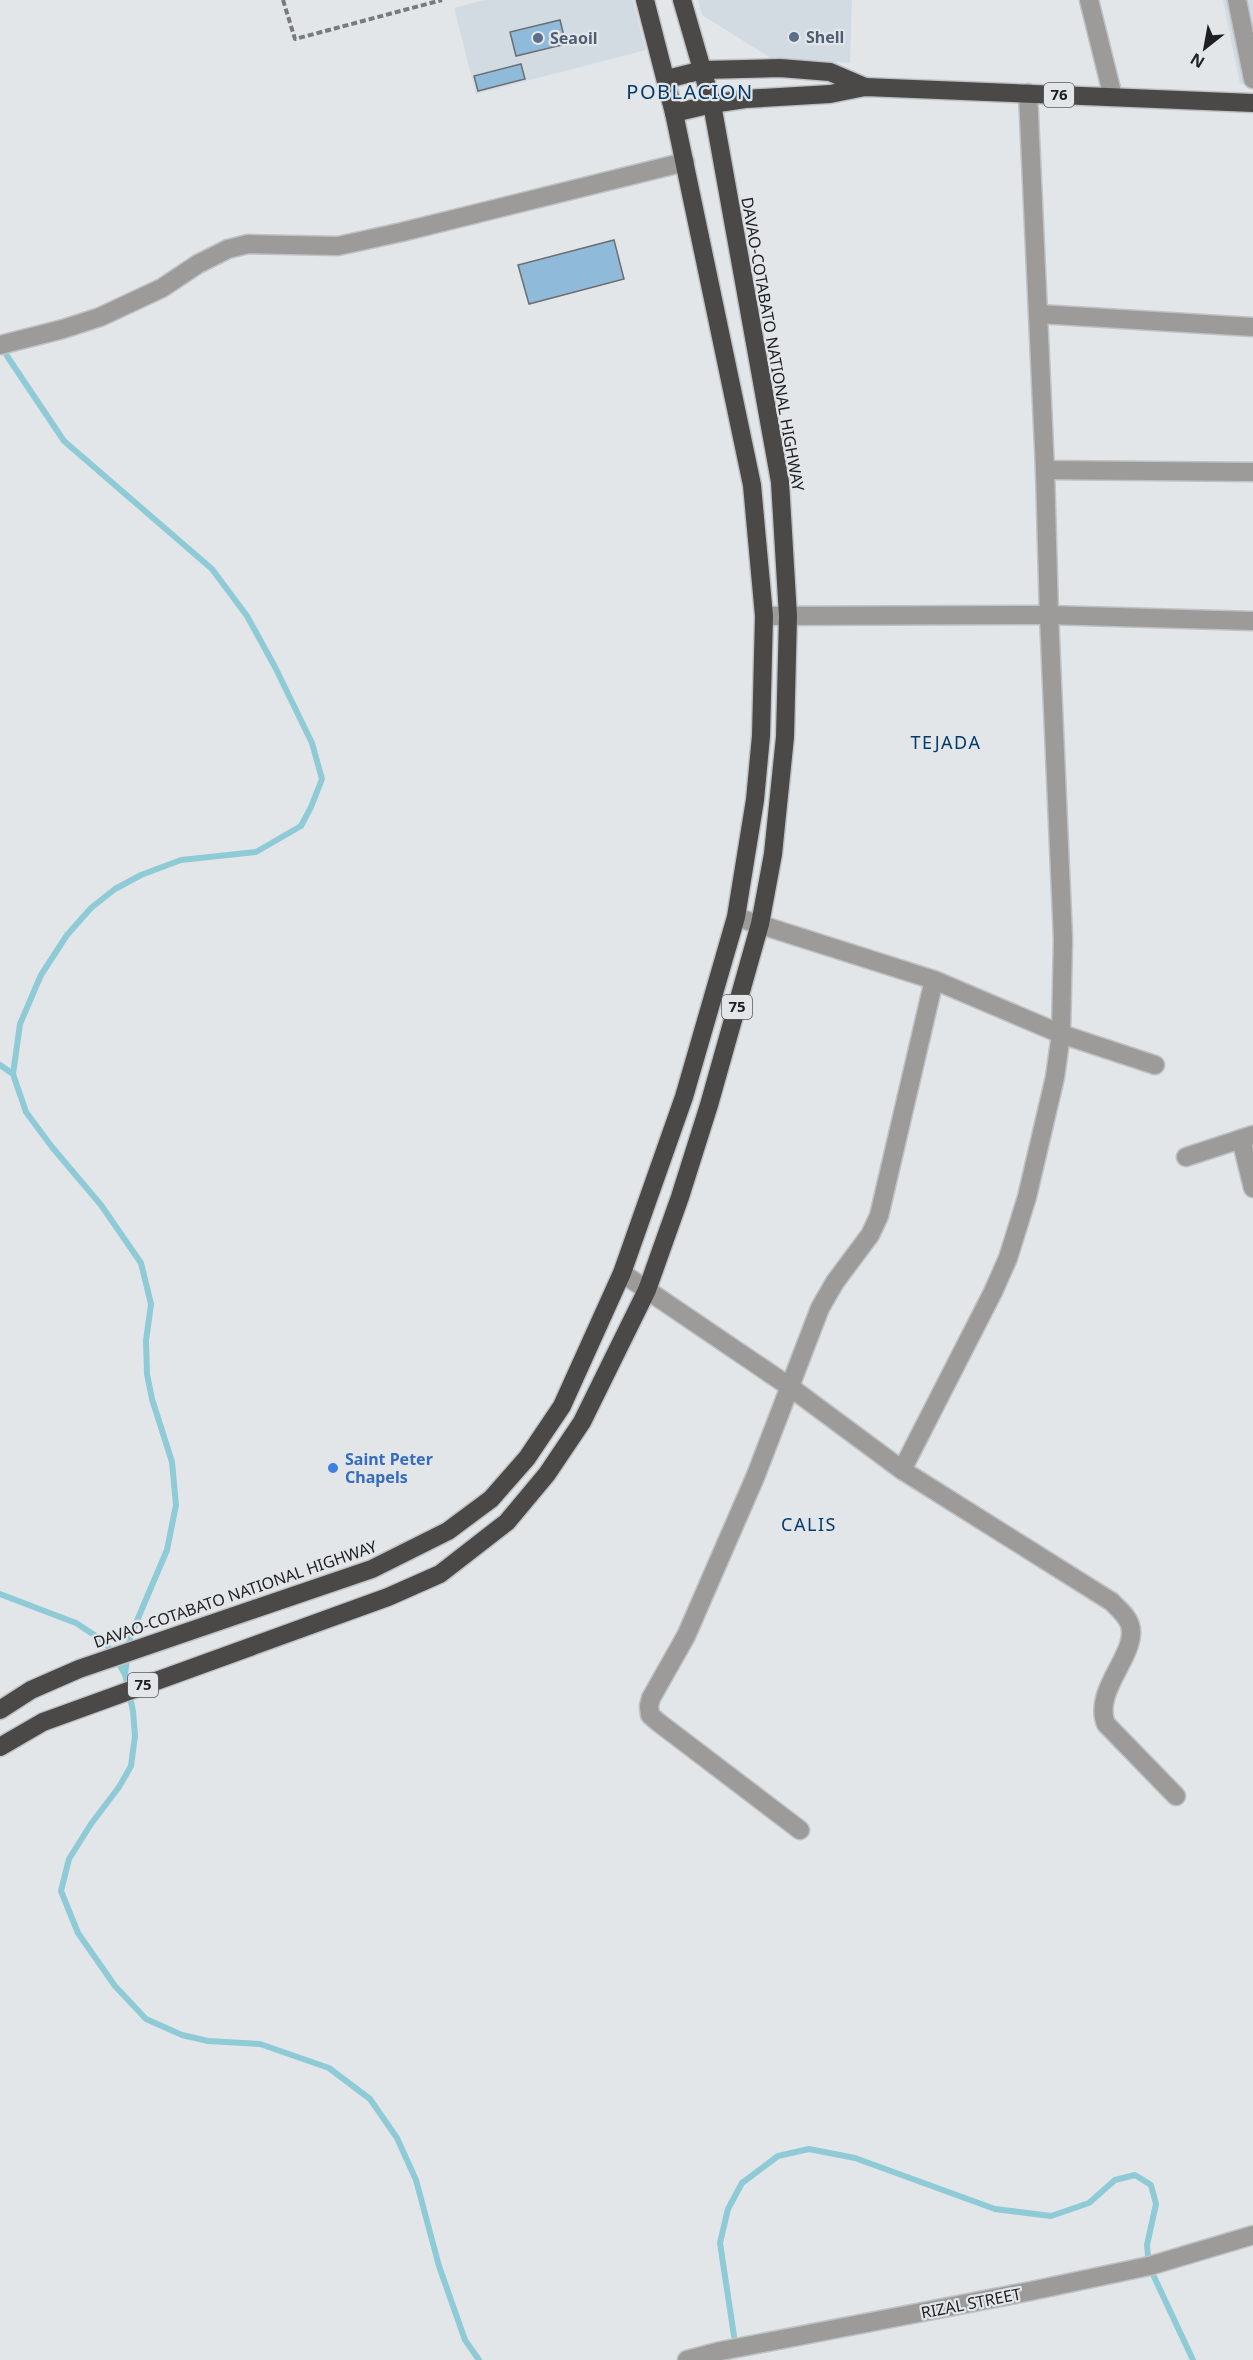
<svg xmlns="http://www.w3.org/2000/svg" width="1253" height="2360" font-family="'Noto Sans',sans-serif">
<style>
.built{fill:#d2dbe2}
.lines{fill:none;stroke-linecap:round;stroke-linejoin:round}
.stream{stroke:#8fcbd6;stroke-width:6}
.building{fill:#90bad9;stroke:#6c6e70;stroke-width:1.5}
.minor-casing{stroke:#bfc2c4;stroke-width:21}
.highway-casing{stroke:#bfc2c4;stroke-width:21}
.path{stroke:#787a7b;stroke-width:4;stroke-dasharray:6 3;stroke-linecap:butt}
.minor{stroke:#9c9b9a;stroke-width:18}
.highway{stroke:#4b4947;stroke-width:18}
.service-dot{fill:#5c6f8a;stroke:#e3e6e8;stroke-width:2}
.shop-dot{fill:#3f7fe0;stroke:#e3e6e8;stroke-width:2}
.labels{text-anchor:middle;stroke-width:4.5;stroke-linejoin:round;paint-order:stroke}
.shield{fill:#e3e6e8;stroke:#585a5b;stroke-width:1.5}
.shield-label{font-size:15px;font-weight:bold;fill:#1d1e1f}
.service-label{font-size:16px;font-weight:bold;fill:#4e5e75;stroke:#e3e6e8;text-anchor:start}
.street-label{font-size:16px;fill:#1d1e1f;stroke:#e3e6e8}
.shop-label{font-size:16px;font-weight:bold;fill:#366cbe;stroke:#e3e6e8;text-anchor:start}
.neighbourhood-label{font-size:18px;letter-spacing:1.5px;fill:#053b6c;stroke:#e3e6e8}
.quarter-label{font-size:20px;letter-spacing:1.5px;fill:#053b6c;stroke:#e3e6e8}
</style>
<rect width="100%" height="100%" fill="#e3e6e8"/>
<g class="built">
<polygon points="484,0 633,0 646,50 476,94 454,8"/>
<polygon points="698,0 852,0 850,63 771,58 702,15"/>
<polygon points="1223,0 1253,0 1253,85 1240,84"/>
</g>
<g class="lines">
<g class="stream">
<polyline points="7,356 64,441 212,569 247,616 275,667 312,743 322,779 311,807 301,826 256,852 181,860 141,875 115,889 91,908 67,935 41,975 20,1024 13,1074 26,1112 52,1147 101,1205 141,1263 151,1304 146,1341 147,1374 152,1399 172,1462 176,1505 167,1550 130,1637 125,1674"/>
<polyline points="0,1065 13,1074"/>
<polyline points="0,1594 76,1623 105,1642 125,1674 133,1711 135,1736 131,1766 119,1787 91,1824 69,1859 61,1891 78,1933 115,1986 146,2019 182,2035 208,2041 260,2044 329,2068 370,2099 397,2138 416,2180 439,2266 465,2340 479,2360"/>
<polyline points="734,2336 720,2243 728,2209 742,2183 778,2156 809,2149 855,2158 995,2209 1051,2216 1089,2203 1115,2180 1135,2175 1151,2185 1156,2204 1147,2245 1149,2266 1193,2360"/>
</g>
</g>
<g class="building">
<polygon points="560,20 566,44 516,56 510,32"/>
<polygon points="521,64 525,79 478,91 474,76"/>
<polygon points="614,240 624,279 529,304 518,265"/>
</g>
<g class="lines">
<g class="minor-casing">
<g id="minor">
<polyline points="1089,0 1113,97"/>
<polyline points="1237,0 1253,79"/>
<polyline points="1039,314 1253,327"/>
<polyline points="0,345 63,329 100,317 162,288 198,264 228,249 248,244 338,246 402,232 685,162"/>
<polyline points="1045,470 1253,472"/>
<polyline points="764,616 1049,615 1253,621"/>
<polyline points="736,917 934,980 1061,1034 1155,1065"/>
<polyline points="1241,1139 1253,1188"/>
<polyline points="1186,1157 1253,1135"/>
<path d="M622,1273L790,1387L902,1470L1112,1602C1118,1609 1127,1615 1130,1625C1139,1653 1092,1690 1106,1724L1176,1796"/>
<polyline points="902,1470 993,1292 1008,1258 1027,1197 1055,1077 1061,1034 1063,939 1049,615 1045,470 1028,93"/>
<polyline points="800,1830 658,1722 650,1715 649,1706 651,1698 686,1636 756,1475 820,1308 835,1282 870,1235 879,1216 934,980"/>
<polyline points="687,2360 721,2351 1031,2291 1149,2266 1253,2235"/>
</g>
</g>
<g class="highway-casing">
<g id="highway">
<polyline points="667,79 703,70 780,68 830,72 865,87"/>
<polyline points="674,113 712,104 745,99 830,94 865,87 1253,103"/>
<polyline points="0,1710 31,1690 79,1669 372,1569 448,1531 491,1499 527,1458 562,1406 622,1273 684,1097 736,917 755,800 761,736 764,616 752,485 674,113 645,0"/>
<polyline points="0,1747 43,1722 388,1597 440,1574 507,1522 547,1474 582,1422 647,1290 680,1197 709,1105 760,924 773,854 785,737 788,616 780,482 712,104 682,0"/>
</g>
</g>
<polyline class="path" points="283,0 295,39 442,0"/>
<use href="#minor" class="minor"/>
<use href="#highway" class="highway"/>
</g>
<g class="service-dot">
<circle cx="794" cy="37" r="6"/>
<circle cx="538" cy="38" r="6"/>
</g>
<circle class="shop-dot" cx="333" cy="1468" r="6"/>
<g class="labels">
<g class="shield">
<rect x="1044" y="83" width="30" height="24" rx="4.5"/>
<rect x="722" y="995" width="30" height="24" rx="4.5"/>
<rect x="128" y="1673" width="30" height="24" rx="4.5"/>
</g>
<g class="shield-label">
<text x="1059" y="100">76</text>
<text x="737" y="1012">75</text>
<text x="143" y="1690">75</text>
</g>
<g class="service-label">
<text x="806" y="43">Shell</text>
<text x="550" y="44">Seaoil</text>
</g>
<g class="street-label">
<text transform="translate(773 344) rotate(80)" y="6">DAVAO-COTABATO NATIONAL HIGHWAY</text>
<text transform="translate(235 1594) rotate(-19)" y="6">DAVAO-COTABATO NATIONAL HIGHWAY</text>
<text transform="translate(971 2303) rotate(-11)" y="6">RIZAL STREET</text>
</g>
<g class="shop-label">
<text x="345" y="1465">Saint Peter<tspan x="345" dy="18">Chapels</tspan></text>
</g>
<g class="neighbourhood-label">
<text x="946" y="749">TEJADA</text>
<text x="809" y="1531">CALIS</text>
</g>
<g class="quarter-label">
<text x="690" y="99">POBLACION</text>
</g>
</g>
<g transform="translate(1205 48) rotate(211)" stroke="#e3e6e8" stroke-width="4.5" paint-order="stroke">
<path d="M0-4.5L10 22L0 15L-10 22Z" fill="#1d1e1f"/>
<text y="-9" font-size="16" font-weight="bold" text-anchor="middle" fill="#1d1e1f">N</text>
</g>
</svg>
